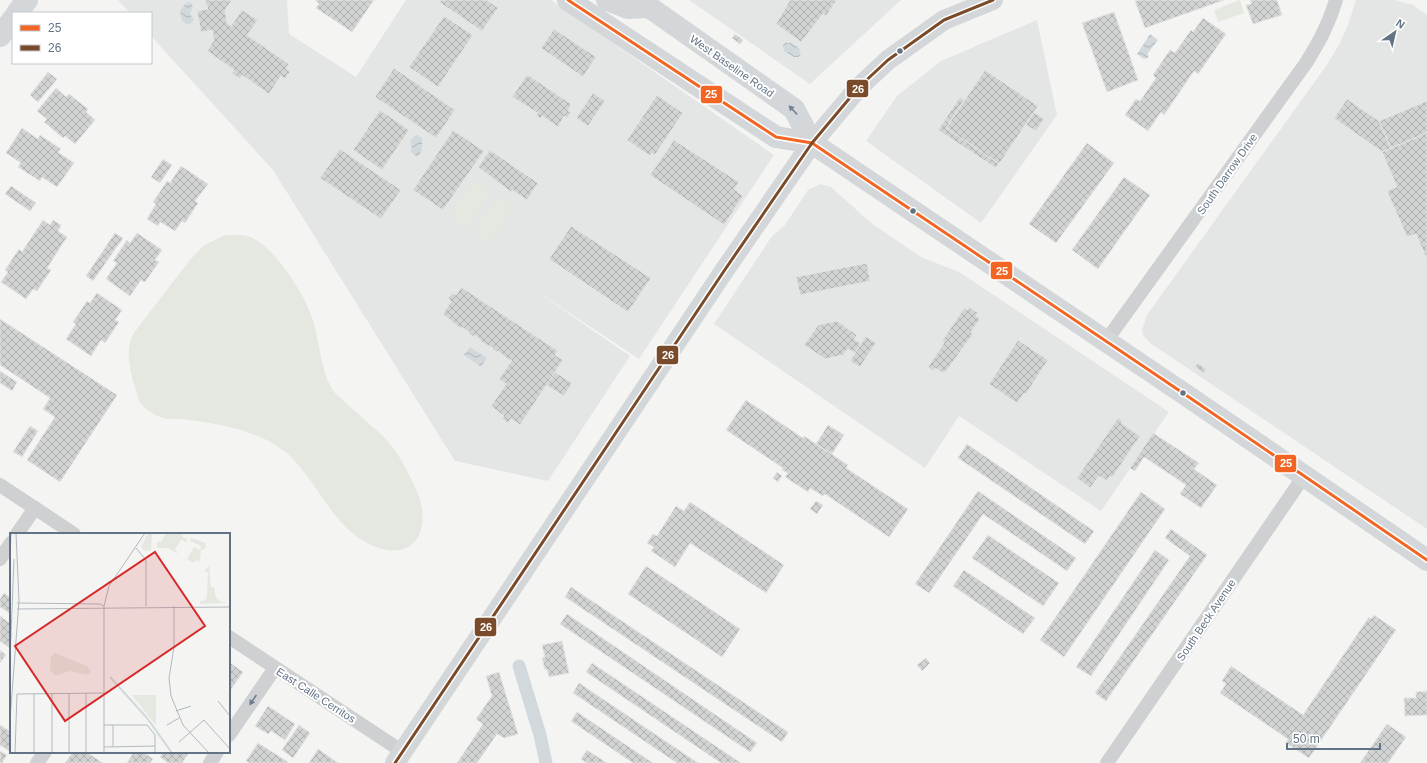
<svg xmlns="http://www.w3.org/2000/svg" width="1427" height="763" font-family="Arial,sans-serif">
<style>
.built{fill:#e4e6e5}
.green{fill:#e4e8e0}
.water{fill:url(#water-waves)}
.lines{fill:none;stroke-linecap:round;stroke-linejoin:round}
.canal{stroke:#d2d9dc;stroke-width:13}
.building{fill:url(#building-cross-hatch);stroke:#e4e4e2}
.street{stroke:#cfd0d1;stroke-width:14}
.secondary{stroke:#d4d7da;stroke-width:20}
.primary{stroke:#d4d7da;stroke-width:22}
.highway{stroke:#d4d7da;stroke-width:22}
.bus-1-casing{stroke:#fff;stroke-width:6}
.bus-2-casing{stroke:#fff;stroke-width:6}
.bus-1{stroke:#f26522;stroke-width:3}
.bus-2{stroke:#7a4b2a;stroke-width:3}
.oneway{fill:#738292}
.oneway2{fill:#6d7c8d}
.bus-dot{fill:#627385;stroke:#fff;stroke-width:1.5}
.labels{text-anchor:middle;stroke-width:4;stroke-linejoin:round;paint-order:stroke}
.street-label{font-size:11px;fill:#627385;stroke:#fff}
.inset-river{fill:none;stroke:#d2d9dc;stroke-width:2}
.inset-road{fill:none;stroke:#b1b9c0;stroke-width:1}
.view{fill:#d62828;fill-opacity:0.15;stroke:#d62828;stroke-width:2}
.inset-edge{fill:none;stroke:#627385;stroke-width:2}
.line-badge{stroke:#fff;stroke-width:1.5}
.badge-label{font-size:11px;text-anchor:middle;font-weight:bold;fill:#fff}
</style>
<defs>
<pattern id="water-waves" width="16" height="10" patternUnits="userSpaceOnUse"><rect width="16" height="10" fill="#d2d9dc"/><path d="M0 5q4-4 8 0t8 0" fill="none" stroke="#aeb4b8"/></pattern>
<pattern id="building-cross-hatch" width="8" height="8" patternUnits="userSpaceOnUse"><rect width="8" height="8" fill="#d2d3d3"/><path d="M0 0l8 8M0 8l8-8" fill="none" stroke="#aeb0b1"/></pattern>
</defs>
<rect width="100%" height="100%" fill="#f4f5f2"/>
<g class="built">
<polygon points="118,0 287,0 289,34 356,77 406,0 551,0 774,155 639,359 533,289 630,356 548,481 455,461 273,170 151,36 151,13 130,13"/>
<polygon points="689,0 901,0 810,84"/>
<polygon points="1356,0 1395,0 1413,5 1427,15 1427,529 1150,343 1143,335 1142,330 1147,315 1326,66 1340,43 1348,25"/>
<polygon points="1037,20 1057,115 981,223 866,141 897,96 941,61"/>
<polygon points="820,184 831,187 871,223 921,257 959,272 1169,412 1101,511 959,416 925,468 714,324 772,236 785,225 808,190"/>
</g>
<g class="green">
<polygon points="1240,0 1244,13 1218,22 1214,10"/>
<polygon points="473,180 490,192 466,228 449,217"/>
<polygon points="496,196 513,207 489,243 472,232"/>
<path d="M225,235C232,235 240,234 247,236C271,242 301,289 310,312C320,337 319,366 332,389C335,394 341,398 345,402C361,418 381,431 395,450C403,462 421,495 422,509C427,548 398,560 367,543C332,524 317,482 290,456C262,430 216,423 181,419C175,418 168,420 163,418C155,416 144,408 139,401C133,379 123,356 133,334L189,261L203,246Z"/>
</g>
<g class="water">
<polygon points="190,2 193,6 190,14 194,20 189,25 182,21 180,11 186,3"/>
<polygon points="1150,34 1158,40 1148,53 1148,58 1144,59 1137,54"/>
<polygon points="786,42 789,44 790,42 800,49 799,51 801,53 799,57 794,57 784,51 783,45"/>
<path d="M417,135L422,138C423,142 421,146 422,151L417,157L410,151L412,148L410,140Z"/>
<polygon points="470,347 487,358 481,367 464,355"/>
</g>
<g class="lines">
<polyline class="canal" points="519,666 540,735 546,763"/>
</g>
<g class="building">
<polygon points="205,0 232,0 225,10 227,23 231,26 242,10 258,20 247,35 289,64 286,69 290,72 285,79 281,76 269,94 242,75 240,79 232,73 234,70 207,51 214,40 212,30 201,32 197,11 208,9"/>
<polygon points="315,0 374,0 352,32 316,8 319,4"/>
<polygon points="441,0 487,0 498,8 482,31 439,2"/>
<polygon points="790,0 837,0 826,16 823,14 801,42 776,24"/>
<polygon points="1139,0 1224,0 1145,28 1135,1"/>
<polygon points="1250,0 1277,0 1282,15 1253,24 1246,5 1252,4"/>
<polygon points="1114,12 1138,80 1107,92 1082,23"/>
<polygon points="444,16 473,35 438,87 409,67"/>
<polygon points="1203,18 1226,34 1198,74 1194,71 1164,115 1161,112 1148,131 1125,115 1136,99 1140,101 1156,78 1153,75 1170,50 1175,53 1191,30 1193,32"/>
<polygon points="554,29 596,57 583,77 541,48"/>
<polygon points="735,34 743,40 740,44 732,38"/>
<polygon points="394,68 455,110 436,138 375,97"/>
<polygon points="985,70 1038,106 999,164 946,128"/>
<polygon points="48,72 57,79 38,102 30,95"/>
<polygon points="527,75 531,77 571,104 568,111 571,112 567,118 564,116 558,127 542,116 541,119 536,116 538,113 512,97"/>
<polygon points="56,88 66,97 69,94 88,109 86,112 95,120 75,144 65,136 63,138 44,122 47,119 37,111"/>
<polygon points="593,93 605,101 588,126 576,118"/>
<polygon points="657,95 683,113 655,155 652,153 650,156 627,140"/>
<polygon points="960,97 964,100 946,128 999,164 996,168 938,130"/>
<polygon points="1347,99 1379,121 1391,148 1382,152 1334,118"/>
<polygon points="1427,101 1427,133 1391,148 1379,121"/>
<polygon points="380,110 409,130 382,170 353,150"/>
<polygon points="1034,112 1044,119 1036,131 1026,125"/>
<polygon points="22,128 38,139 40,135 61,149 58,152 74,163 57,187 42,177 40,181 18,167 21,163 6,153"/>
<polygon points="453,130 484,151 443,210 413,190"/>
<polygon points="1427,133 1427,260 1416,234 1407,237 1387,191 1397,187 1382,152"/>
<polygon points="674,140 739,182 734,189 743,196 724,225 650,175"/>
<polygon points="1087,143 1114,163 1056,243 1029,224"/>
<polygon points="340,149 401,190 381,219 320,178"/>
<polygon points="490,150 538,183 527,200 512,190 511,192 478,167"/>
<polygon points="163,159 172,165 160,183 151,177"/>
<polygon points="181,166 208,184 195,201 198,203 185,223 182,221 175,231 160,222 158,226 147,219 156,204 153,202 167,181 170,183"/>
<polygon points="1124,177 1150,195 1098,269 1072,250"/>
<polygon points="11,186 36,203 30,211 5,194"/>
<polygon points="43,220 50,225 53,220 61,225 58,231 67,237 47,268 51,270 37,291 33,289 26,299 1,282 8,272 5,270 19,249 22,252"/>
<polygon points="571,226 651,278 628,312 549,259"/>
<polygon points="115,233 123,238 93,281 86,276"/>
<polygon points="137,233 162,250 155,260 159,262 145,282 141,280 130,296 106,279 117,263 113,261 127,240 130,243"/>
<polygon points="867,263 870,281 800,295 796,277"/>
<polygon points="461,287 558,351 555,355 563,360 520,425 511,419 508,423 502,419 504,416 491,406 506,384 499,379 512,360 509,360 498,351 497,352 492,349 493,348 480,341 481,340 475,335 474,337 468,333 469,332 462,327 461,329 443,314 451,301 448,299 452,293 456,295"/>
<polygon points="97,293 122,310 115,320 119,322 105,343 101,340 91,356 66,339 76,324 73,322 87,301 90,303"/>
<polygon points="969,307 978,313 976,316 980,319 971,332 973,334 947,370 943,373 935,368 933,371 928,367 944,343 942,341 964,308 967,310"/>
<polygon points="0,319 117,395 60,482 27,460 55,417 43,409 50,398 0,365"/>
<polygon points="837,321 857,335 854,339 861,344 855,353 848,349 843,355 825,359 804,345 818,325"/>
<polygon points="866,336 876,343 860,367 850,361"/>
<polygon points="1018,340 1048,360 1026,394 1024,393 1017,403 989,384"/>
<polygon points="1198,363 1206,369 1203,373 1195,367"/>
<polygon points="0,371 17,382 12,391 0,383"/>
<polygon points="555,372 572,383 564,396 546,385"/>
<polygon points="746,400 803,438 804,436 848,465 846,468 908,509 889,537 825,494 823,496 810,488 808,492 785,477 788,473 782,470 783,468 726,430"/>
<polygon points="1118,418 1123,421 1121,423 1140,436 1112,478 1110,476 1107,481 1099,476 1090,488 1077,478"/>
<polygon points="828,425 844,435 832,454 816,444"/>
<polygon points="30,426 38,431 22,457 13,452"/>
<polygon points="1153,433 1199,463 1194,469 1217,485 1201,508 1180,494 1186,485 1144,457 1135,471 1130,468"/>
<polygon points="967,444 1094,531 1085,544 958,458"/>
<polygon points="777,472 782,476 778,482 773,478"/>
<polygon points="978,491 1076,558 1067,571 983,514 929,593 915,584"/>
<polygon points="1141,492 1165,509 1064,657 1040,640"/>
<polygon points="816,501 823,505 817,514 810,509"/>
<polygon points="690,502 784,565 766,593 690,543 675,567 651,551 654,547 647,543 653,534 657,536 676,506 684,511"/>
<polygon points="1171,529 1207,555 1106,701 1095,693 1190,556 1165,538"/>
<polygon points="988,535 1059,583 1043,606 972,558"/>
<polygon points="1155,550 1169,560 1091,676 1076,667"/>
<polygon points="646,566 740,629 722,657 628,594"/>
<polygon points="964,570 1035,618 1023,634 953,586"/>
<polygon points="571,587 788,732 782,742 565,597"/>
<polygon points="4,593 11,598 11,614 0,607 0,599"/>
<polygon points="567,614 757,743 750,752 560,624"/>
<polygon points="1374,615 1396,630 1309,758 1286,743 1288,739 1220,693 1226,684 1222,681 1231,666 1303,715 1369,617 1371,619"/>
<polygon points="0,616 11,624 11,649 0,641"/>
<polygon points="562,641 569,673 549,677 547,669 545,670 542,658 545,657 542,645"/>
<polygon points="0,650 6,655 0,663"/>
<polygon points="926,658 930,663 922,671 917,665"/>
<polygon points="229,662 243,672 229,692"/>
<polygon points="592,663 741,763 721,763 586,672"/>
<polygon points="499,672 518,734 504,738 497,734 477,763 457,763 483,724 476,719 492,696 486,676"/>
<polygon points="579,683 698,763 677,763 573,693"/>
<polygon points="1427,691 1427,715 1405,716 1404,698 1416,698 1416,692"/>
<polygon points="268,706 295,724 285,740 271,731 268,734 255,726"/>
<polygon points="577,712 653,763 633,763 571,721"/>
<polygon points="1387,724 1406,737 1388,763 1360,763"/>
<polygon points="0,725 11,732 11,752 0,745"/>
<polygon points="299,725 310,733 293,758 282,750"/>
<polygon points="258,743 288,762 287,763 250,763 246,761"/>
<polygon points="318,749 338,763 309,763"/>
<polygon points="587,750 607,763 587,763 581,759"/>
<polygon points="0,751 7,755 2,763 0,763"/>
<polygon points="73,752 86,752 103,763 65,763"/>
<polygon points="134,752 143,752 153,759 150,763 127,763"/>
<polygon points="164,752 185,752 188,754 182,763 168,763 160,757"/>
</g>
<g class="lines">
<g class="street">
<path d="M1106,341L1306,63C1319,42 1329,24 1336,0"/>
<polyline points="0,485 74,534"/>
<polyline points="17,534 35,508"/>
<polyline points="0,559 11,543"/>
<polyline points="229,637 403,752"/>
<polyline points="229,735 275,668"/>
<polyline points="37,763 45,752"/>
<polyline points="210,763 217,752"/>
<polyline points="1107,763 1304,476"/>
</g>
<polyline class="secondary" points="395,763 724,271 812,143 859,87 888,60 944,20 993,0"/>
<g class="primary">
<polyline points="568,0 776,137 812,143 1180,391 1427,560"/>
<polyline points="607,0 628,8 649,7"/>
<polyline points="639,0 794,109 812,143"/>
</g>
<g class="highway">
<polyline points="17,13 27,0"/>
<polyline points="0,36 13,19"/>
</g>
<g class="bus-1-casing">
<polyline id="bus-1" points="568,0 776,137 812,143 1180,391 1427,560"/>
</g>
<g class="bus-2-casing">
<polyline id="bus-2" points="395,763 724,271 812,143 859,87 888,60 944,20 993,0"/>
</g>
<use href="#bus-1" class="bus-1"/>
<use href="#bus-2" class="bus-2"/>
</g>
<defs><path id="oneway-solid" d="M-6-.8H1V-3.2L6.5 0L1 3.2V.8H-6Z"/></defs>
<use class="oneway" href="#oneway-solid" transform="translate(793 110) rotate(-133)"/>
<use class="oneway2" href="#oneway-solid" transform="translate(253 700) rotate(124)"/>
<g class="bus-dot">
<circle cx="900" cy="51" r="3.5"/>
<circle cx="913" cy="211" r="3.5"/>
<circle cx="1183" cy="393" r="3.5"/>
</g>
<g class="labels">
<g class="street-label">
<text transform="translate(732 66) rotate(35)" y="4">West Baseline Road</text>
<text transform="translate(1227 174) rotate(-55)" y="4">South Darrow Drive</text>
<text transform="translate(1206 620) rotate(-56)" y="4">South Beck Avenue</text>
<text transform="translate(316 695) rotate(33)" y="4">East Calle Cerritos</text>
</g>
</g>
<g transform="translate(10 533)">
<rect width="220" height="220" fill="#f4f5f2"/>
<path d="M138,0H142L141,17L134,18L131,14ZM156,0H173V5H177L176,9L171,7L165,16L168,21L158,15H147V9H151ZM181,5L196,10L195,16L191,17L190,28L186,27L183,30L177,26L184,14L190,17L191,13L180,8ZM199,32L201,54L205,55V62L209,68L217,70L190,71V68H195L197,63L198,39H194ZM45,120L77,133L81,139L76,142L60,138L45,143L40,137L41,124ZM122,162H146V192L140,185Z" fill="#e4e8e0"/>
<path class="inset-river" d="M100,144L137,185L162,220"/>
<path class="inset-road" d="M126,15L136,27V73M0,26L1,0M7,70L90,71L94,73M94,73V220M94,73L99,53L135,0M164,73V114L159,145L161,163L173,192L199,220M7,76L220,74M0,127L4,26M59,160V220M76,160V220M208,168L220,183M166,178L181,173M0,187L9,68L6,0M94,192H137L145,202V220M103,192V213M157,192L169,185M169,209L194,187L220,216M94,214L145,213M5,220L7,161L94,160M24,220V160M42,220V160"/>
<path class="view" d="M145,19L195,93L55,188L5,113Z"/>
<rect width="220" height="220" class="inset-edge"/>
</g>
<g class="line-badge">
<rect x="846" y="79" width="23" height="19" rx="4" fill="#7a4b2a"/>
<rect x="700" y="85" width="23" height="19" rx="4" fill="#f26522"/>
<rect x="990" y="261" width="23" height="19" rx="4" fill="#f26522"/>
<rect x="656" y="345" width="23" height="20" rx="4" fill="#7a4b2a"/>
<rect x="1274" y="454" width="23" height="19" rx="4" fill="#f26522"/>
<rect x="474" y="617" width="23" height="20" rx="4" fill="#7a4b2a"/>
</g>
<g class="badge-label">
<text x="858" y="93">26</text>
<text x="711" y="98">25</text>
<text x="1002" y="275">25</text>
<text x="668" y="359">26</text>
<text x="1286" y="467">25</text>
<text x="486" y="631">26</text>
</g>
<rect x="12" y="12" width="140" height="52" fill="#ffffff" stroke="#c0c7ce"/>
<rect x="20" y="25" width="20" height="6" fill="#f26522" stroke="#c0c7ce"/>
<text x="48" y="32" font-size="12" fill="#627385">25</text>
<rect x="20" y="45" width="20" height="6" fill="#7a4b2a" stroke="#c0c7ce"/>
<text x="48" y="52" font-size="12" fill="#627385">26</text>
<g transform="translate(1395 32) rotate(34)" stroke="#ffffff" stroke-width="3" paint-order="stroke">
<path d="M0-3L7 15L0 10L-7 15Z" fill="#627385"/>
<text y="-6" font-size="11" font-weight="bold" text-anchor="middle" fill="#627385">N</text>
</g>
<path d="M1287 743v6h93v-6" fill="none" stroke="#627385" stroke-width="2"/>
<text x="1293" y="743" font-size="12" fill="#627385" stroke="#ffffff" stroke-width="3" paint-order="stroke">50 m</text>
</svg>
